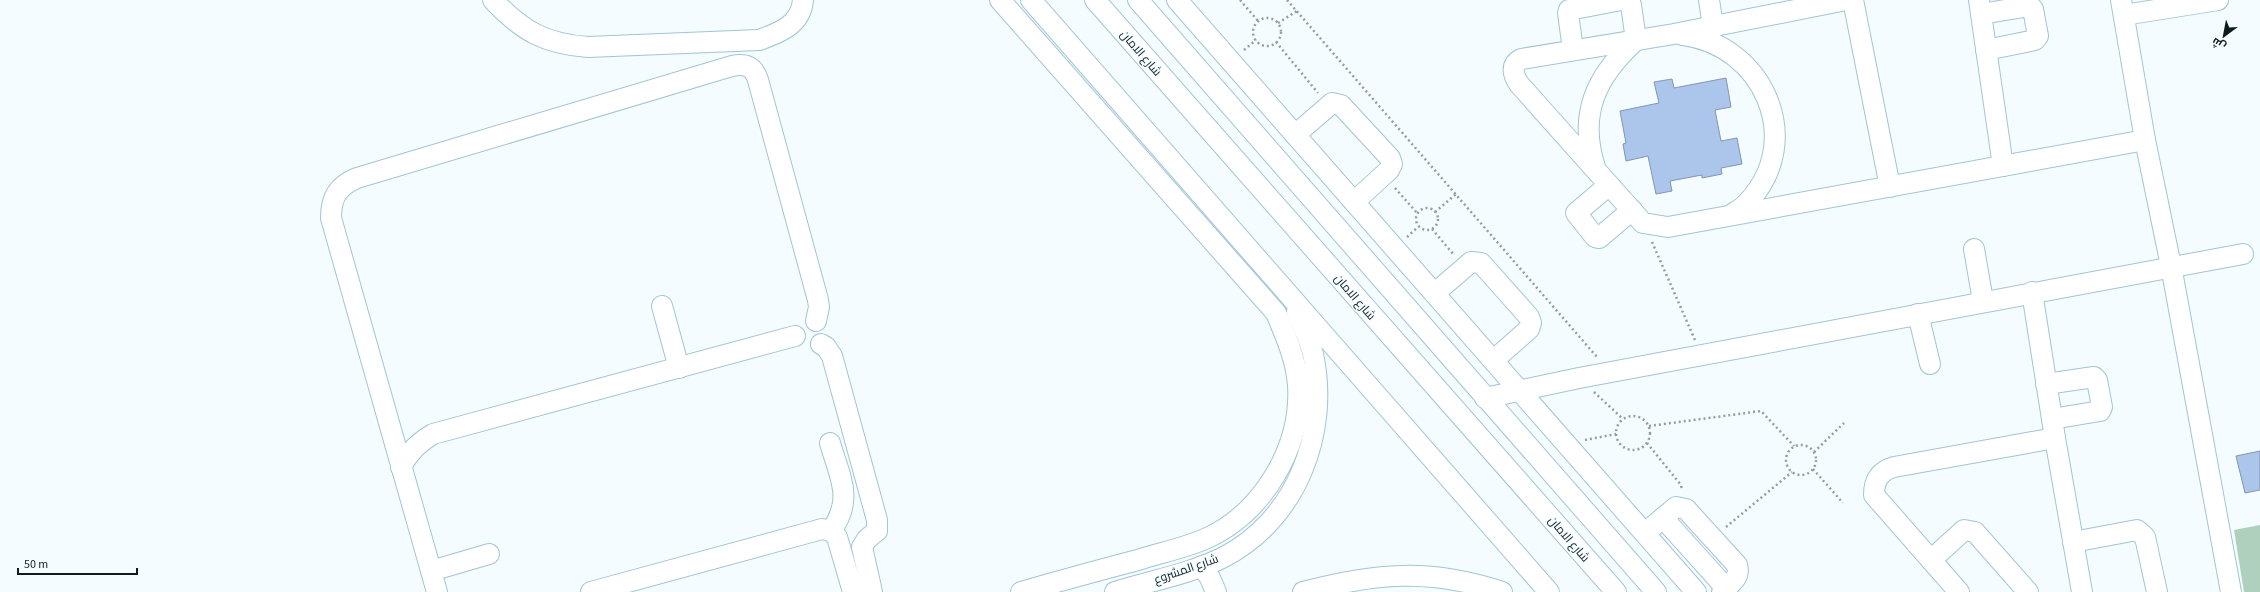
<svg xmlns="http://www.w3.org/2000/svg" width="2260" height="592" font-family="'Source Sans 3',Cairo,sans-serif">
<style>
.green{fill:#afd0bc}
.building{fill:#acc5eb;stroke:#8495b0}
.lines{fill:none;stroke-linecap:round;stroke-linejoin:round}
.minor-casing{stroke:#a1c5d4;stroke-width:22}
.path{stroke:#949fa2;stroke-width:2.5;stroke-dasharray:2 3;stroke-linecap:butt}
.minor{stroke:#fff;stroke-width:20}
.labels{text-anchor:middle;stroke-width:3;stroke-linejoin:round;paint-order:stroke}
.street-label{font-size:12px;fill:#0e1c21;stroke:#f4fcff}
</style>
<rect width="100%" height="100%" fill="#f4fcff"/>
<polygon class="green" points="2260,525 2260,592 2244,592 2234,530"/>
<g class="building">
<polygon points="1726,78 1731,107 1715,110 1721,141 1737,138 1742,164 1721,168 1722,174 1702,178 1702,175 1670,181 1672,191 1656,194 1648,156 1626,161 1623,144 1626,143 1620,111 1659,103 1654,82 1672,79 1674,88"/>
<polygon points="2260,451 2260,490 2245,493 2236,456"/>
</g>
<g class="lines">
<g class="minor-casing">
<g id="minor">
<path d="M493,0C522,31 545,44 588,47L759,40C779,33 801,25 803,0"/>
<path d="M1000,0L1276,313C1286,337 1296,359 1298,385C1302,448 1262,514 1205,539C1184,548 1160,553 1138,560C1099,570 1060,581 1021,592"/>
<polyline points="1031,0 1549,592"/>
<polyline points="1095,0 1616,592"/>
<polyline points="1138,0 1656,592"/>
<polyline points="1177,0 1696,592"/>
<polyline points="1709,0 1713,26"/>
<path d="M1846,0L1674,34L1521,59C1510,65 1513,75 1519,84L1643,223L1668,227L2145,140"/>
<polyline points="1853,0 1890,187"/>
<polyline points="1979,0 2003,166"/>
<polyline points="2121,0 2145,140 2171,266 2231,592"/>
<polyline points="1981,14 2030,6 2033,9 2038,36 2035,40 1986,50"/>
<polyline points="2124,15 2218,0"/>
<path d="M1683,35C1763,45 1806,140 1748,202C1744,207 1737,211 1731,215"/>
<polyline points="1573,50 1568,13 1569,10 1621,0"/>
<polyline points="1295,135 1332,103 1341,105 1390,158 1392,164 1389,170 1354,202"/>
<path d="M1595,167C1578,114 1596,76 1636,40L1631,5L1625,0"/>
<polyline points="1609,185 1576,213 1595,237 1599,238 1632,210"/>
<polyline points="1974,249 1983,301"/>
<polyline points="2032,292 2055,438 2082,592"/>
<polyline points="1435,293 1471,262 1481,263 1529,317 1531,323 1529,329 1494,360"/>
<polyline points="662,306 679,368"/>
<polyline points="1918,314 1930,364"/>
<polyline points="821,344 826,347 832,356 877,520 877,531 867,539 862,547 872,592"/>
<polyline points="2046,384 2094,377 2097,380 2102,407 2100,411 2052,419"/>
<polyline points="1485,398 1579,378 2243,254"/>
<path d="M830,443C840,478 854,499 831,531"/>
<path d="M401,467C409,452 418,443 433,434L795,336"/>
<polyline points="1663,518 1726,588"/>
<path d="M1645,533L1676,507L1686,509L1737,565C1741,578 1730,584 1722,592"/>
<polyline points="2073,542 2137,530 2145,537 2157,592"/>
<polyline points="1931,560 1964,530 1975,532 2028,592"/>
<polyline points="1202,566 1210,578 1216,592"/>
<polyline points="431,571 489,554"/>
<path d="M437,592L331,218C331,197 338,186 357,178L732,66C746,63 754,67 758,80L818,300L819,307L816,321"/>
<polyline points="591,592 822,529 831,531 837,537 853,592"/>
<path d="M1115,592C1150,581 1189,574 1222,558C1296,521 1330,433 1313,354C1310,340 1302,325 1297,312"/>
<path d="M1303,592C1375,573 1430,568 1502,592"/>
<path d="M1959,592L1874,495C1874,480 1880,471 1894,467L2055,438"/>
</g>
</g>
<g class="path">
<polyline points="1240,0 1258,21"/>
<polyline points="1287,0 1597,357"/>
<circle cx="1267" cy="32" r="14"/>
<polyline points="1278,23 1297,11"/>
<polyline points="1276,42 1318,93"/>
<polyline points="1244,50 1256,40"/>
<polyline points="1395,188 1417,213"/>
<circle cx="1427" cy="219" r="11"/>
<polyline points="1435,212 1456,194"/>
<polyline points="1432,229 1454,255"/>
<polyline points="1407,237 1418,227"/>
<polyline points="1652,242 1695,340"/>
<polyline points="1594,392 1623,419"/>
<circle cx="1633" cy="433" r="17"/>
<polyline points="1649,426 1761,411 1794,446"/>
<polyline points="1585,440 1616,434"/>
<polyline points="1647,443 1681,485 1682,490"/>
<circle cx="1801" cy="460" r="15"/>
<polyline points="1814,452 1844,423"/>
<polyline points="1813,469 1843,503"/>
<polyline points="1726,527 1792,472"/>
</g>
<use href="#minor" class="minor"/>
</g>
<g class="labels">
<g class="street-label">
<text transform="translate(1141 53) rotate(49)" y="4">شارع الامان</text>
<text transform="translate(1355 297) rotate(49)" y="4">شارع الامان</text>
<text transform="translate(1569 539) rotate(49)" y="4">شارع الامان</text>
<text transform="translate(1186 569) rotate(-19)" y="4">شارع المشروع</text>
</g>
</g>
<g transform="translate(2224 36) rotate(212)" stroke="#f4fcff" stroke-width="3" paint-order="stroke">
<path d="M0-3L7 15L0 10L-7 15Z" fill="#0e1c21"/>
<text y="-6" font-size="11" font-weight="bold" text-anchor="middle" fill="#0e1c21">ش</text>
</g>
<path d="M18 568v6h119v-6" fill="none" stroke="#0e1c21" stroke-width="2"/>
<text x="24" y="568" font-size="12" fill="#0e1c21" stroke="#f4fcff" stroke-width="3" paint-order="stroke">50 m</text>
</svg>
